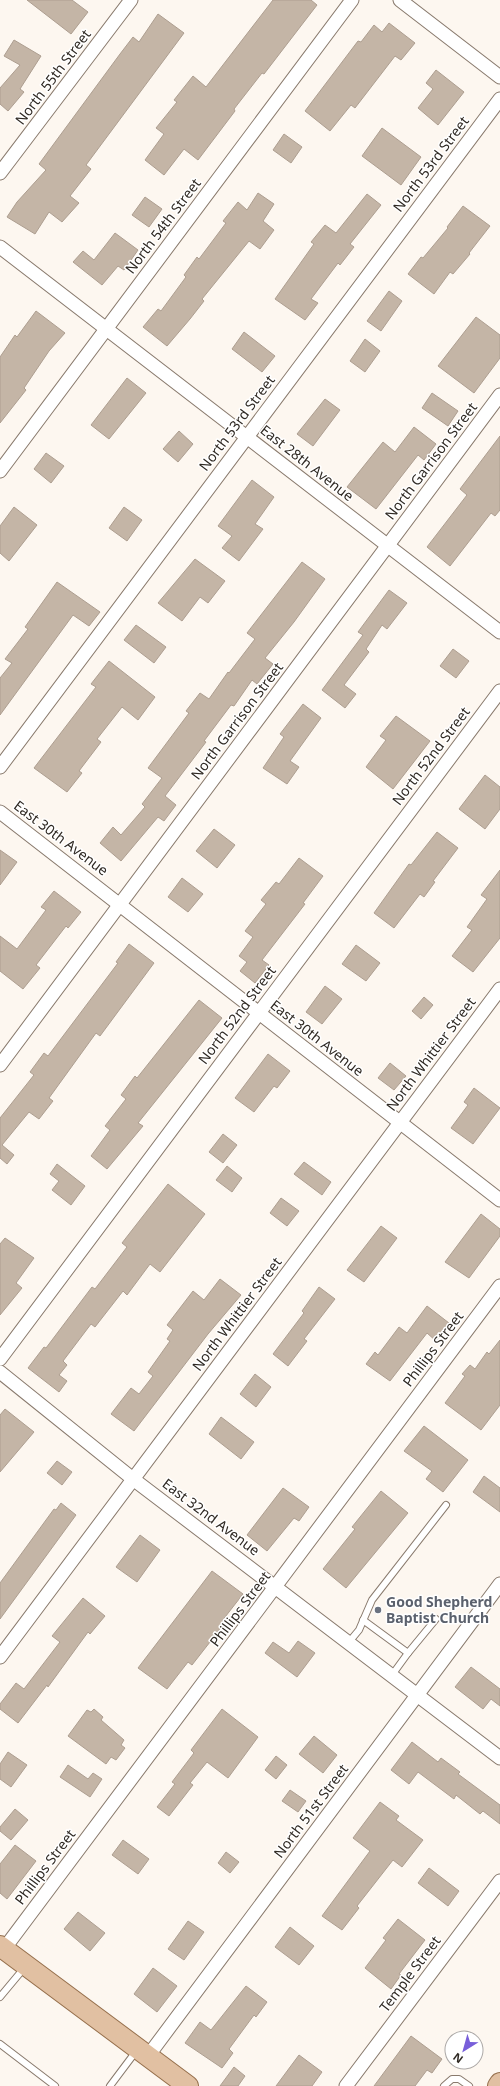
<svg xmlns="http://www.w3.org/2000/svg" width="500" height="2086" font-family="'Noto Sans',sans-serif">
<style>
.building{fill:#c4b5a6;stroke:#ad9e90}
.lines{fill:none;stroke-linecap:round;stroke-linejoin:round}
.lane-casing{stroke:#897a6d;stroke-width:8}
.street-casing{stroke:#897a6d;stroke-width:15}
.primary-casing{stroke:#96704d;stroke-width:22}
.lane{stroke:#fff;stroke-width:6}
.street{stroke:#fff;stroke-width:13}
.primary{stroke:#e1c0a2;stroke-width:20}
.worship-dot{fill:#6b7280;stroke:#fff;stroke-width:1.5}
.labels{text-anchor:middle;stroke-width:3;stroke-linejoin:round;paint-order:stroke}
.street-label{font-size:14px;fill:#2f2923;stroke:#fff}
.worship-label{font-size:14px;font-weight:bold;fill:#5b616d;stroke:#fff;text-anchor:start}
</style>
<rect width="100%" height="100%" fill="#fdf7f0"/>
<g class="building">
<polygon points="27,0 72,0 88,12 71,34"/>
<polygon points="273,0 311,0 317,5 264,74 262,73 234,109 235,111 198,160 184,149 164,175 145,160 164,134 156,128 177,102 174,100 193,76 206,87"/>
<polygon points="158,14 184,33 86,165 91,169 70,196 79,203 62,222 49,212 35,234 7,217 17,202 46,170 39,164 120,54 133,37 139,42"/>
<polygon points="389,23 415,43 401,60 395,56 355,108 351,105 330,131 305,111 358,41 361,42 374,25 382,32"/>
<polygon points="14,40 41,56 20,89 24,92 8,111 0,104 0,88 20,65 4,56"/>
<polygon points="436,70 464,92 438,125 418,108 433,89 426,83"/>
<polygon points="382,128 421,157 401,185 362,156"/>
<polygon points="284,134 302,147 291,163 273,150"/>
<polygon points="258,193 274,204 263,221 274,230 260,249 249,241 202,299 204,301 190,319 167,346 143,327 158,309 161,311 186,277 184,275 197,257 199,259 226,223 223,221 238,202 247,210"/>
<polygon points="367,194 381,205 350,244 354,247 340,265 338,263 311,299 318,303 305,320 275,299 314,244 311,242 325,225 336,233"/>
<polygon points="145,197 162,209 149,227 132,215"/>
<polygon points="463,206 490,226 469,253 470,254 453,274 450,272 434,294 408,274 421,257 423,258 448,228 447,227"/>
<polygon points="115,233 138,250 124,270 118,266 102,285 73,262 83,251 94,260"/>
<polygon points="389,291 402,301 381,331 367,321"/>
<polygon points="36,311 65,333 49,351 24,388 26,390 0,423 0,357 15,335 17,337"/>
<polygon points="476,317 500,335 500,358 474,393 438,366"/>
<polygon points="244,332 275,356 262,372 232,349"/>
<polygon points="365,339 380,351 365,372 350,361"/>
<polygon points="127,378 146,393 109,439 91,425"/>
<polygon points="432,393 458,411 448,426 422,408"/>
<polygon points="325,399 340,410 313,446 297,434"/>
<polygon points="414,427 436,444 424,460 418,455 376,509 347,487 383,442 395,452"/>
<polygon points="179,431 193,444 178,462 163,449"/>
<polygon points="500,436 500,510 495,516 491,513 450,566 427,547 467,495 460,489"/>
<polygon points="46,453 64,466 51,483 34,469"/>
<polygon points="252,480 274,497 255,524 263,529 239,561 222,548 232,536 218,526"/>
<polygon points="14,507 37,525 9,561 0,553 0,526"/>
<polygon points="124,507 142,520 127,541 109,528"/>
<polygon points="195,559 225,581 208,603 200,597 182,621 158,603"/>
<polygon points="302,562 325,579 294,622 265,658 273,664 257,684 252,680 234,706 231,705 204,741 206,742 165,796 176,805 164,821 158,817 121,861 100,843 113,827 121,835 145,807 142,804 162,778 148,768 189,713 186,711 200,693 209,699 228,672 229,673 255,639 247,633"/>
<polygon points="57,582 100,612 89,626 73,615 0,715 0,678 12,663 5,659 28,629 25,627"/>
<polygon points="389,590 407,603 387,629 382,625 366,649 369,652 344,685 356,694 345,708 322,690 363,635 358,632"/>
<polygon points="136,625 166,647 154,663 124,640"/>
<polygon points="453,649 469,661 456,678 440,666"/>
<polygon points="109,661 155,697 138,720 122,707 97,739 101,742 79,771 82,773 67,792 34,768 96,687 91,684"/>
<polygon points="303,704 321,718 290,761 299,767 287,784 263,768 284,737 280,734"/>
<polygon points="396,716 430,741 393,789 366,767 386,740 380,736"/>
<polygon points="485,775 500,787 500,809 485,829 459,809"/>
<polygon points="214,829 235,845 217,868 196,851"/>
<polygon points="437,832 458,848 433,881 435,882 424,897 420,894 394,928 374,913 409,864 411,865"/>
<polygon points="0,850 17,862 0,885"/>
<polygon points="299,858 323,876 303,903 305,904 262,960 269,965 255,983 240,971 247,962 239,956 253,937 245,931 266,904 261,900 276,882 279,884"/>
<polygon points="500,870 500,938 473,972 452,956 472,930 467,927 487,899 481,895"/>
<polygon points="182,878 203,894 188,912 168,897"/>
<polygon points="54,891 81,912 68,928 66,926 36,965 40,968 23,989 0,971 0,936 17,949 46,910 41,907"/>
<polygon points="129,944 154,963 100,1036 96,1033 49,1098 53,1101 39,1119 29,1112 2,1145 14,1155 7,1164 0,1158 0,1118 34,1075 30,1072 44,1053 48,1056 118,963 116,962"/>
<polygon points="356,945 380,963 366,981 342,964"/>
<polygon points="325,986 342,999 322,1024 306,1012"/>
<polygon points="424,997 433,1005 421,1019 412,1011"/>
<polygon points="199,1000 222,1018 138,1123 143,1126 107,1169 91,1156 110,1130 105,1126 126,1099 121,1095 135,1076 137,1078"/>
<polygon points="268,1054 290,1071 277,1088 274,1086 254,1112 235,1098"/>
<polygon points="390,1063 406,1076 394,1090 378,1078"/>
<polygon points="474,1088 500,1108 473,1144 451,1128 468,1105 464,1102"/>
<polygon points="223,1134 237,1145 223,1163 209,1152"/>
<polygon points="304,1162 331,1182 322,1195 294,1174"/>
<polygon points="57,1164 85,1186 71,1205 52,1190 59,1181 50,1174"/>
<polygon points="227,1166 242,1178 232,1192 216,1180"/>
<polygon points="168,1184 205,1214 160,1272 150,1264 127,1295 123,1291 95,1327 91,1324 63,1361 67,1365 59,1375 67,1381 59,1392 28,1368 44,1347 46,1348 92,1287 95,1289 127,1247 122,1243"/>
<polygon points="281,1198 299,1211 287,1226 270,1213"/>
<polygon points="481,1214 500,1229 500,1236 469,1278 445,1262"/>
<polygon points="381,1226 397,1238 364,1282 347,1270"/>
<polygon points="5,1238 34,1258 16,1283 22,1288 0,1315 0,1244"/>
<polygon points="220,1279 241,1295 208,1334 134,1431 111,1414 131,1388 139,1394 153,1376 148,1372 170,1341 167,1339 173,1330 167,1325 193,1291 204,1300"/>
<polygon points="319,1287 335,1299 304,1339 307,1341 288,1366 273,1354 304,1313 302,1311"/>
<polygon points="427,1306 449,1323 436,1341 427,1333 390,1381 366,1364 375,1352 378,1355 399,1327 407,1333"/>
<polygon points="500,1340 500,1405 481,1430 445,1403 465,1376 462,1374 470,1365 475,1369 487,1352 489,1354"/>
<polygon points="255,1374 271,1387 256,1407 240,1394"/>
<polygon points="5,1409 34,1432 0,1472 0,1415"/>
<polygon points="221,1417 254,1442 241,1459 209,1434"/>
<polygon points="424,1426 468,1460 443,1492 426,1479 432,1471 404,1451"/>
<polygon points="57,1461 72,1472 62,1485 47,1473"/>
<polygon points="484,1476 500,1488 500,1512 473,1492"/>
<polygon points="283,1488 309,1507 299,1521 294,1518 267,1551 247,1535"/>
<polygon points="381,1491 408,1513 346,1588 323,1569 355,1529 352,1527"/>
<polygon points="61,1503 76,1515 0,1619 0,1583 54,1509 56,1510"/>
<polygon points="140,1535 160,1550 137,1582 116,1567"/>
<polygon points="212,1571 243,1594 222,1621 224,1623 210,1642 192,1665 188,1662 167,1689 138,1668"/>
<polygon points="83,1598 105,1616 90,1634 88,1632 48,1687 47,1685 18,1723 0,1709 0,1704 16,1683 24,1689 60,1642 52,1636"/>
<polygon points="298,1641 315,1653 297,1677 265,1653 273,1642 289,1653"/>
<polygon points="471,1667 500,1689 500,1706 491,1699 483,1709 455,1687"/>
<polygon points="94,1709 103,1717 101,1720 124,1740 121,1745 125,1748 116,1760 111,1757 106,1764 68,1736 87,1710 91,1712"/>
<polygon points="222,1709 258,1737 228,1778 207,1762 190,1783 193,1785 169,1816 157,1807 175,1784 172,1782 194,1753 191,1750"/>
<polygon points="314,1736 337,1755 323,1773 299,1754"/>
<polygon points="412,1742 438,1762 441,1758 460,1772 458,1774 500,1805 500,1824 483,1811 480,1814 456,1795 454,1799 418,1772 409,1784 391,1770"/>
<polygon points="8,1752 27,1765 11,1787 0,1779 0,1764"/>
<polygon points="276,1756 287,1765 276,1779 265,1770"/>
<polygon points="68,1765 88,1779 93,1773 102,1779 90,1797 60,1777"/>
<polygon points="290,1790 306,1801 298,1812 282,1801"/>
<polygon points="380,1802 399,1816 396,1820 423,1840 402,1867 393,1860 357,1906 359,1908 342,1930 322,1916 370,1851 353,1838"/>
<polygon points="15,1809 28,1820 11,1840 0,1831 0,1827"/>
<polygon points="123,1840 149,1859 138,1874 112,1855"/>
<polygon points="15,1845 36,1861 7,1899 0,1893 0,1864"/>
<polygon points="226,1852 239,1862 230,1873 218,1863"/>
<polygon points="429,1868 459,1891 448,1906 418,1883"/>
<polygon points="78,1912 105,1933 90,1951 64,1929"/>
<polygon points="398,1919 425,1940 399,1974 401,1975 391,1989 365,1968 386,1940 383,1938"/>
<polygon points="188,1921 204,1932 184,1960 168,1949"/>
<polygon points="290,1927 314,1946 299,1965 275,1947"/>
<polygon points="153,1968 177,1986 157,2012 134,1994"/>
<polygon points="246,1986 267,2002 256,2017 254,2015 229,2049 233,2053 222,2068 185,2043 200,2022 211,2030"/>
<polygon points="411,2036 442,2059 432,2073 427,2070 415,2086 374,2086"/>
<polygon points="299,2055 322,2072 312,2086 276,2086"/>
<polygon points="234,2067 245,2076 238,2086 220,2086"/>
</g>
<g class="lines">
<g class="lane-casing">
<g id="lane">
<polyline points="363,1620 408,1653 436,1619"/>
<polyline points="349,1642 359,1630 372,1600 446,1505"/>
<polyline points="392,1675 408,1653"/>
<polyline points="0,1997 25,1967"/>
<polyline points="0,2044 55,2086"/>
<polyline points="110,2086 137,2050"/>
<polyline points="444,2086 452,2079 459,2079 469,2086"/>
</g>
</g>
<g class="street-casing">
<g id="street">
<polyline points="400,0 500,77"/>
<polyline points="0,173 131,0"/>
<polyline points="0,247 500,632"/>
<polyline points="0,471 352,0"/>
<polyline points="0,767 500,99"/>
<polyline points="0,812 500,1200"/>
<polyline points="0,1065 500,395"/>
<polyline points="0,1359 500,691"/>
<polyline points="0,1372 133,1479 500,1758"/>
<polyline points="0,1657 500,989"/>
<polyline points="4,1949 500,1286"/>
<polyline points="148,2056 500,1584"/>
<polyline points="346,2086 500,1881"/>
</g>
</g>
<g class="primary-casing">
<g id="primary">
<polyline points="0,1946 188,2086"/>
<polyline points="498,2086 500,2083"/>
</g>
</g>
<use href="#lane" class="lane"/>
<use href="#street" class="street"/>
<use href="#primary" class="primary"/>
</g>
<circle class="worship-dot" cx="378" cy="1610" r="4"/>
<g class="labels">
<g class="street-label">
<text transform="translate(53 77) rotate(-53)" y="5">North 55th Street</text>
<text transform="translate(431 164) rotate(-53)" y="5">North 53rd Street</text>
<text transform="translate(163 226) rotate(-53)" y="5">North 54th Street</text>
<text transform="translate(237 423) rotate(-53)" y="5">North 53rd Street</text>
<text transform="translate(431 461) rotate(-53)" y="5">North Garrison Street</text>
<text transform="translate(307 463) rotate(38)" y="5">East 28th Avenue</text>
<text transform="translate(237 721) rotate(-53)" y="5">North Garrison Street</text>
<text transform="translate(431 756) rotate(-53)" y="5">North 52nd Street</text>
<text transform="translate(61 838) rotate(37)" y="5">East 30th Avenue</text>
<text transform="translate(237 1015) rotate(-53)" y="5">North 52nd Street</text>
<text transform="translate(317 1038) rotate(38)" y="5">East 30th Avenue</text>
<text transform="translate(431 1054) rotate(-53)" y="5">North Whittier Street</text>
<text transform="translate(237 1314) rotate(-53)" y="5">North Whittier Street</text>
<text transform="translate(433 1349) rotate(-53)" y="5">Phillips Street</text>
<text transform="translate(211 1517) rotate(37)" y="5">East 32nd Avenue</text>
<text transform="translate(240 1609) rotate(-53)" y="5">Phillips Street</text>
<text transform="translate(311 1811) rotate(-53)" y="5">North 51st Street</text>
<text transform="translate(45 1867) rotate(-53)" y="5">Phillips Street</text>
<text transform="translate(410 1974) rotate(-53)" y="5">Temple Street</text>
</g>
<g class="worship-label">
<text x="386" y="1607">Good Shepherd<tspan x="386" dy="16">Baptist Church</tspan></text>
</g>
</g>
<g transform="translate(464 2050) rotate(217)"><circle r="19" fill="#ffffff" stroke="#aca9a7"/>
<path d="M0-3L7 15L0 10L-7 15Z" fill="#785fda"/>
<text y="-6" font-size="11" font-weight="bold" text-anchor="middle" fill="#2f2923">N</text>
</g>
</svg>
